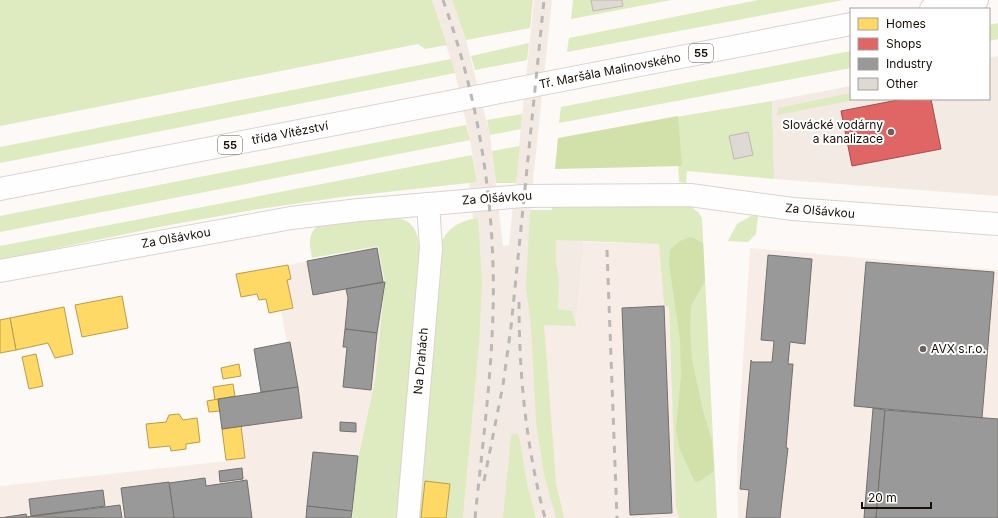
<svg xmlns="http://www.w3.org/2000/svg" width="998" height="518" font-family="Inter,sans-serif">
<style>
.built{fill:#f3ebe3}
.industrial{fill:#f8ede6}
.green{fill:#deeac0}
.forest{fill:#d2e0aa}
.homes{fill:#ffd966;stroke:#ba9d4a}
.shops{fill:#e06666;stroke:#a44c4a}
.industry{fill:#999;stroke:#72706d}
.building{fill:#dfd9d3;stroke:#beb8b2}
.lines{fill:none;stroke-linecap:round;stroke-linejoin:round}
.minor-casing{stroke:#dad4cd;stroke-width:24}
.primary-casing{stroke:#dad4cd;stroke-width:24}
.minor{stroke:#fffefe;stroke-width:22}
.primary{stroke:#fffefe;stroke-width:22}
.rail{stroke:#b9b8b6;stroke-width:3;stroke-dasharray:7 7;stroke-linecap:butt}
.poi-dot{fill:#68625b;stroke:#fff;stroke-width:1.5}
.labels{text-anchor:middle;stroke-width:4;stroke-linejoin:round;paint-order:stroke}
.shield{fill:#fff;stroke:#5d5851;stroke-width:1}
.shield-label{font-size:11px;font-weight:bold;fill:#181007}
.street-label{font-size:12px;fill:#181007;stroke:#fff}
.poi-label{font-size:12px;fill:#181007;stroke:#fff;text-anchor:end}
</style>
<rect width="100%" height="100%" fill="#fcf9f6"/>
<g class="built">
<polygon points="432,0 452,0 466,40 490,135 503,246 509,245 534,0 552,0 530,210 556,232 584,242 576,326 553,509 530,514 530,518 463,518 479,345 478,218 473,219 469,182 477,182 470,140 455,73"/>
<polygon points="998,56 998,196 774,179 772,101 851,86 851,99 989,99 989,58"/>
</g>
<g class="industrial">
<polygon points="584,242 659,244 664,306 669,306 692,518 530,518 530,514 553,509 556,483 544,325 576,326"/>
<polygon points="378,246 385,282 375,380 358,456 313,452 307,518 0,518 0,486 226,461 218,399 298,387 290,343 287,343 281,310 293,308 287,280 291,279 288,265"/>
<polygon points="750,248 998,270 998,518 738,518 737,458"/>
</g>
<g class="green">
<polygon points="0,0 432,0 447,45 425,49 418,44 0,126"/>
<polygon points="452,0 533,0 530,28 466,40"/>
<polygon points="573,0 591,0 593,11 623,6 622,0 671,0 571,19"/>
<polygon points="758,0 843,0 567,52 569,38"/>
<polygon points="998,23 998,39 989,41 989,25"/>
<polygon points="529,43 527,60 475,70 471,56"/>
<polygon points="851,51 851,68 559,123 561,107"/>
<polygon points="451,59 455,73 0,163 0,147"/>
<polygon points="851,93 851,99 859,99 777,115 778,108"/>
<polygon points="772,101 774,179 687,171 686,183 679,182 676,117"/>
<polygon points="522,114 521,129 490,135 487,120"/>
<polygon points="466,125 470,140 0,232 0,216"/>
<polygon points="520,146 516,183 496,183 492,151"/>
<polygon points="472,155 477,182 342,197 253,210 164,226 0,260 0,246"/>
<polygon points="552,206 690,206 698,212 702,218 717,518 679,518 676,507 669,306 664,306 659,244 556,240 556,264 559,278 558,309 572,311 576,326 544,325 556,483 564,518 556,518 544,474 536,422 531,326 526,287 530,210 552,210"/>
<polygon points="751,216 758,216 756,234 748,242 728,241 737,224"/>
<path d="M395,218C421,220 420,246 420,267L399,518H352L358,458L375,380L385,282L378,246L312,258C310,246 306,231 321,225Z"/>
<path d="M478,218L482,283L479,345L463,518H419L441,244C446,228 462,220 478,218Z"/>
<polygon points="513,434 517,434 519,436 527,484 536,518 503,518 511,436"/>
</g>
<g class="forest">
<polygon points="678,116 682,166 555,169 558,138"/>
<polygon points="691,237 703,243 705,281 691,306 690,329 692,360 703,411 712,441 714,471 700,481 695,482 680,450 676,430 681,375 680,340 669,263 670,250 680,241"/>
</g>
<g class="homes">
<polygon points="288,265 291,279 287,280 293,308 269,313 266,299 259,300 257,294 241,297 236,274"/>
<polygon points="122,296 128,328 82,337 75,305"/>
<polygon points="64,307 73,354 55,358 48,343 16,350 10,318"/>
<polygon points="10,318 16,350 0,353 0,320"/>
<polygon points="36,354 43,386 29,389 22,357"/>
<polygon points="239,364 241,376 223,379 221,368"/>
<polygon points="233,384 235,396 215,400 213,387"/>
<polygon points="218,399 220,411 209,412 207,401"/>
<polygon points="179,414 183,420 197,418 200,442 186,444 186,449 171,451 170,446 149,448 146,424 166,422 169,415"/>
<polygon points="241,426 245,458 226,460 222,429"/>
<polygon points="425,481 450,484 446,518 421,518"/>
</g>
<polygon class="shops" points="903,99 931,99 941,149 852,166 841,111"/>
<g class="industry">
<polygon points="377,248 383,282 313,295 307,261"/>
<polygon points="768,255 812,259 805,344 790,342 788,364 793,364 786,448 788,448 780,518 746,518 749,490 740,489 751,360 752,362 772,362 774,341 761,340"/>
<polygon points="866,262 994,272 982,418 854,406"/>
<polygon points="385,282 377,333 345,329 348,298 346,289"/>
<polygon points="664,306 672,513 630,515 622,308"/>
<polygon points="345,329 377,333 371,390 343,387 347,347 343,347"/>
<polygon points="290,342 298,387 261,392 254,349"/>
<polygon points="298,387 302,418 222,429 218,399"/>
<polygon points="873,408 885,410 876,518 864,518"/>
<polygon points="885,410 998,419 998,518 876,518"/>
<polygon points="340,422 356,423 356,432 340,431"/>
<polygon points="313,452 358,456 352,511 307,506"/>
<polygon points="242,468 243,479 220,482 219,471"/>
<polygon points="205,478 206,486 247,480 252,518 174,518 169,483"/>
<polygon points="169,482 174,518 125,518 121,488"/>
<polygon points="103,490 105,506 31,516 29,499"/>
<polygon points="120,505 122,518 27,517"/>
<polygon points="307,506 352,511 351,518 306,518"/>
<polygon points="26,514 27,518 0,518"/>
</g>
<g class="building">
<polygon points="591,0 622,0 623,6 593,11"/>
<polygon points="748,132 753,155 734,159 729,136"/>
</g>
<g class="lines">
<g class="minor-casing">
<g id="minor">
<polyline points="0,271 291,218 359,210 523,196 690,195 793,209 998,224"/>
<polyline points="408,518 431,248 428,204"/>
</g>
</g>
<g class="primary-casing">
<g id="primary">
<polyline points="931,9 977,0"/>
<polyline points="0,189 851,24"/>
</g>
</g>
<use href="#minor" class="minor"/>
<use href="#primary" class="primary"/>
<g class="rail">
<path d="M443,0C479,99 496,207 493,313C491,381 482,450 475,518"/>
<polyline points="607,250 617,518"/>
<path d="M519,302C519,375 526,447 545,518"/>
<polyline points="484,481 503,385 511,327 544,0"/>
</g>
</g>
<g class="poi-dot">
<circle cx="891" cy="132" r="4"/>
<circle cx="923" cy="349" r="4"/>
</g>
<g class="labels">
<g class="shield">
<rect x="689" y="44" width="24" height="18" rx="3"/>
<rect x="218" y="136" width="24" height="18" rx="3"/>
</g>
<g class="shield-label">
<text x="701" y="57">55</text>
<text x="230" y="149">55</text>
</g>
<g class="street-label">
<text transform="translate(610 71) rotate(-11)" y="4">Tř. Maršála Malinovského</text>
<text transform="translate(290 133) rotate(-11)" y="4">třída Vítězství</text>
<text transform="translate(497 198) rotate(-4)" y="4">Za Olšávkou</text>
<text transform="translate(820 211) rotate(5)" y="4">Za Olšávkou</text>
<text transform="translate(176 238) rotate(-10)" y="4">Za Olšávkou</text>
<text transform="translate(421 361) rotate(-85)" y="4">Na Drahách</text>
</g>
<g class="poi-label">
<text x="883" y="129">Slovácké vodárny<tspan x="883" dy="14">a kanalizace</tspan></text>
<text x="931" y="353" text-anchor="start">AVX s.r.o.</text>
</g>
</g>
<rect x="850" y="8" width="140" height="92" fill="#ffffff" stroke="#a39f9c"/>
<rect x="858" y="18" width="20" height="12" fill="#ffd966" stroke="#a39f9c"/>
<text x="886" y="28" font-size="12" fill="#181007">Homes</text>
<rect x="858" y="38" width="20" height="12" fill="#e06666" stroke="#a39f9c"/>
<text x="886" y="48" font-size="12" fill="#181007">Shops</text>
<rect x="858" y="58" width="20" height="12" fill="#999999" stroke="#a39f9c"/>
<text x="886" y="68" font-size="12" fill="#181007">Industry</text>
<rect x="858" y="78" width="20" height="12" fill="#dfd9d3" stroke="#a39f9c"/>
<text x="886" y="88" font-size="12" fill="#181007">Other</text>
<path d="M862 502v6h69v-6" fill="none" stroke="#181007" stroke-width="2"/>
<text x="868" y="502" font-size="12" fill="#181007" stroke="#ffffff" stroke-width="3" paint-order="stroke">20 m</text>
</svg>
